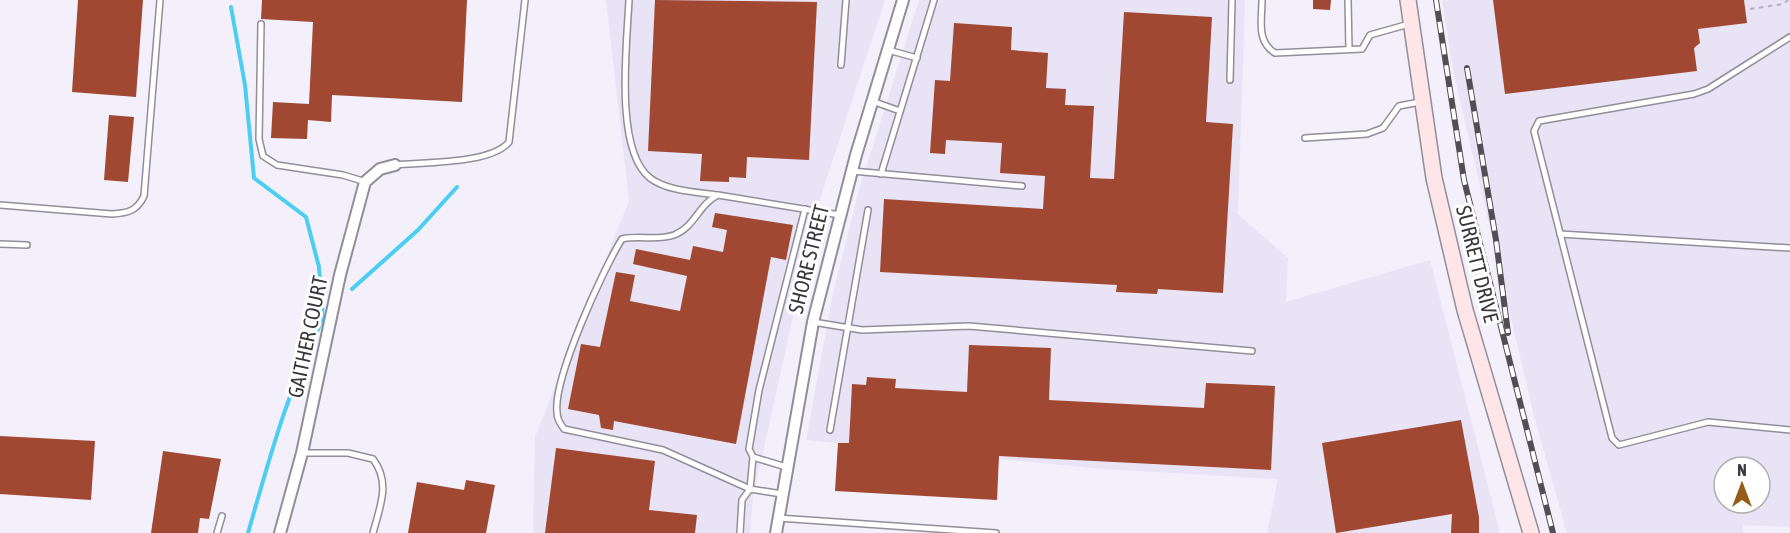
<svg xmlns="http://www.w3.org/2000/svg" width="1790" height="533" font-family="'Asap Condensed',sans-serif">
<style>
.built{fill:#e9e3f6;fill-rule:evenodd}
.lines{fill:none;stroke-linecap:round;stroke-linejoin:round}
.stream{stroke:#4ccef3;stroke-width:4}
.building{fill:#a04831}
.lane-casing{stroke:#918e99;stroke-width:8}
.street-casing{stroke:#918e99;stroke-width:14}
.secondary-casing{stroke:#918e99;stroke-width:18}
.path{stroke:#b5b2bc;stroke-width:2;stroke-dasharray:4.5 4.5;stroke-linecap:butt}
.lane{stroke:#fff;stroke-width:5}
.street{stroke:#fff;stroke-width:10}
.secondary{stroke:#fee5e8;stroke-width:15}
.rail-casing{stroke:#514f54;stroke-width:6}
.rail{stroke:#fff;stroke-width:4;stroke-dasharray:11;stroke-linecap:butt}
.labels{text-anchor:middle;stroke-width:6;stroke-linejoin:round;paint-order:stroke}
.street-label{font-size:21px;fill:#38373b;stroke:#fff}
</style>
<rect width="100%" height="100%" fill="#f3effb"/>
<g class="built">
<polygon points="606,0 885,0 817,208 753,497 750,533 533,533 535,437 629,201"/>
<polygon points="919,0 1245,0 1238,214 1288,258 1286,302 1430,260 1500,533 1267,533 1278,479 1103,469 806,440 833,293 859,190"/>
<path d="M1442,0H1790V527L1743,525V533H1567L1534,416L1454,75ZM1724,467H1760V503H1724Z"/>
</g>
<g class="lines">
<g class="stream">
<polyline points="231,7 245,85 254,178 306,217 319,267 323,318"/>
<polyline points="352,289 418,230 457,187"/>
<path d="M248,533C269,460 289,385 324,317"/>
</g>
</g>
<g class="building">
<polygon points="78,0 143,0 136,97 72,92"/>
<polygon points="262,0 467,0 462,102 332,95 331,122 308,120 307,139 271,138 273,102 309,104 313,22 261,19"/>
<polygon points="655,0 817,2 809,160 747,157 746,178 729,177 729,182 700,181 702,154 648,151"/>
<polygon points="1313,0 1331,0 1330,10 1313,9"/>
<polygon points="1493,0 1744,0 1747,23 1698,29 1700,43 1694,48 1697,71 1505,94"/>
<polygon points="1124,12 1212,17 1206,122 1233,124 1223,293 1158,289 1157,294 1116,292 1117,285 880,272 884,199 1043,209 1045,176 1000,173 1002,143 946,140 945,154 930,153 935,80 950,81 954,23 1012,27 1011,50 1048,53 1046,88 1066,89 1065,105 1094,106 1090,178 1114,179"/>
<polygon points="109,115 134,117 128,182 104,180"/>
<polygon points="715,213 793,225 786,260 771,257 736,444 614,421 613,430 601,428 599,415 568,409 581,344 600,347 616,272 635,275 630,301 680,311 687,276 633,264 636,249 690,260 693,246 723,252 727,230 712,227"/>
<polygon points="969,345 1051,348 1049,400 1204,408 1206,383 1275,386 1271,470 999,456 997,500 835,491 838,443 849,443 852,384 866,385 867,377 896,379 895,388 967,392"/>
<polygon points="1461,420 1479,517 1479,533 1451,533 1452,514 1336,533 1322,443"/>
<polygon points="0,436 95,441 91,500 0,494"/>
<polygon points="556,448 655,461 649,510 697,515 695,533 545,533"/>
<polygon points="163,451 221,459 209,519 200,518 198,533 151,533"/>
<polygon points="466,480 495,485 486,533 408,533 417,482 464,490"/>
</g>
<g class="lines">
<g class="lane-casing">
<g id="lane">
<path d="M629,0C627,43 614,150 650,178C667,191 696,192 717,195"/>
<path d="M1262,0C1262,20 1256,41 1275,53L1362,49L1370,35L1409,24"/>
<polyline points="1348,0 1349,49"/>
<polyline points="261,24 259,139 263,156 277,165 343,175 366,182"/>
<polyline points="1790,37 1708,89 1694,94 1539,121 1534,131 1612,438 1619,445 1708,422 1790,430"/>
<polyline points="888,50 917,58"/>
<polyline points="841,65 846,0"/>
<polyline points="1230,80 1232,0"/>
<polyline points="872,101 900,111"/>
<polyline points="1305,138 1367,134 1383,128 1399,106 1420,102"/>
<path d="M395,165C424,162 491,164 509,142L525,0"/>
<polyline points="852,171 1022,186"/>
<polyline points="881,174 934,0"/>
<path d="M0,205L112,214C128,213 137,211 144,196L160,0"/>
<polyline points="1560,234 1790,248"/>
<polyline points="0,244 27,245"/>
<polyline points="813,322 862,330 969,326 1252,351"/>
<polyline points="830,430 868,210"/>
<path d="M302,453H348L373,459C391,483 380,506 373,533"/>
<path d="M753,457L750,489L663,450L564,429C560,423 557,419 557,412C553,379 603,269 622,239C639,235 657,241 674,235C695,227 698,205 718,195L840,215"/>
<polyline points="786,467 753,457 749,449 759,390 805,209"/>
<polyline points="778,518 996,533"/>
<polyline points="217,533 222,516"/>
<polyline points="740,533 742,500 750,489 782,494"/>
</g>
</g>
<g class="street-casing">
<g id="street">
<polyline points="280,533 302,453 340,275 365,182 380,169 395,165"/>
<polyline points="776,533 813,322 856,155 903,0"/>
</g>
</g>
<g class="secondary-casing">
<polyline id="secondary" points="1408,0 1434,178 1465,310 1531,533"/>
</g>
<polyline class="path" points="1750,9 1783,4 1788,0"/>
<use href="#lane" class="lane"/>
<use href="#street" class="street"/>
<use href="#secondary" class="secondary"/>
<g class="rail-casing">
<g id="rail">
<polyline points="1436,0 1464,180 1553,533"/>
<polyline points="1467,68 1496,240 1508,333"/>
</g>
</g>
<use href="#rail" class="rail"/>
</g>
<g class="labels">
<g class="street-label">
<text transform="translate(809 259) rotate(-76)" y="7">SHORE STREET</text>
<text transform="translate(1477 264) rotate(76)" y="7">SURRETT DRIVE</text>
<text transform="translate(308 337) rotate(-78)" y="7">GAITHER COURT</text>
</g>
</g>
<g transform="translate(1742 485)"><circle r="28" fill="#ffffff" stroke="#afafb1" stroke-width="1.5"/>
<path d="M0-4.5L10 22L0 15L-10 22Z" fill="#945c17"/>
<text y="-9" font-size="16" font-weight="bold" text-anchor="middle" fill="#38373b">N</text>
</g>
</svg>
